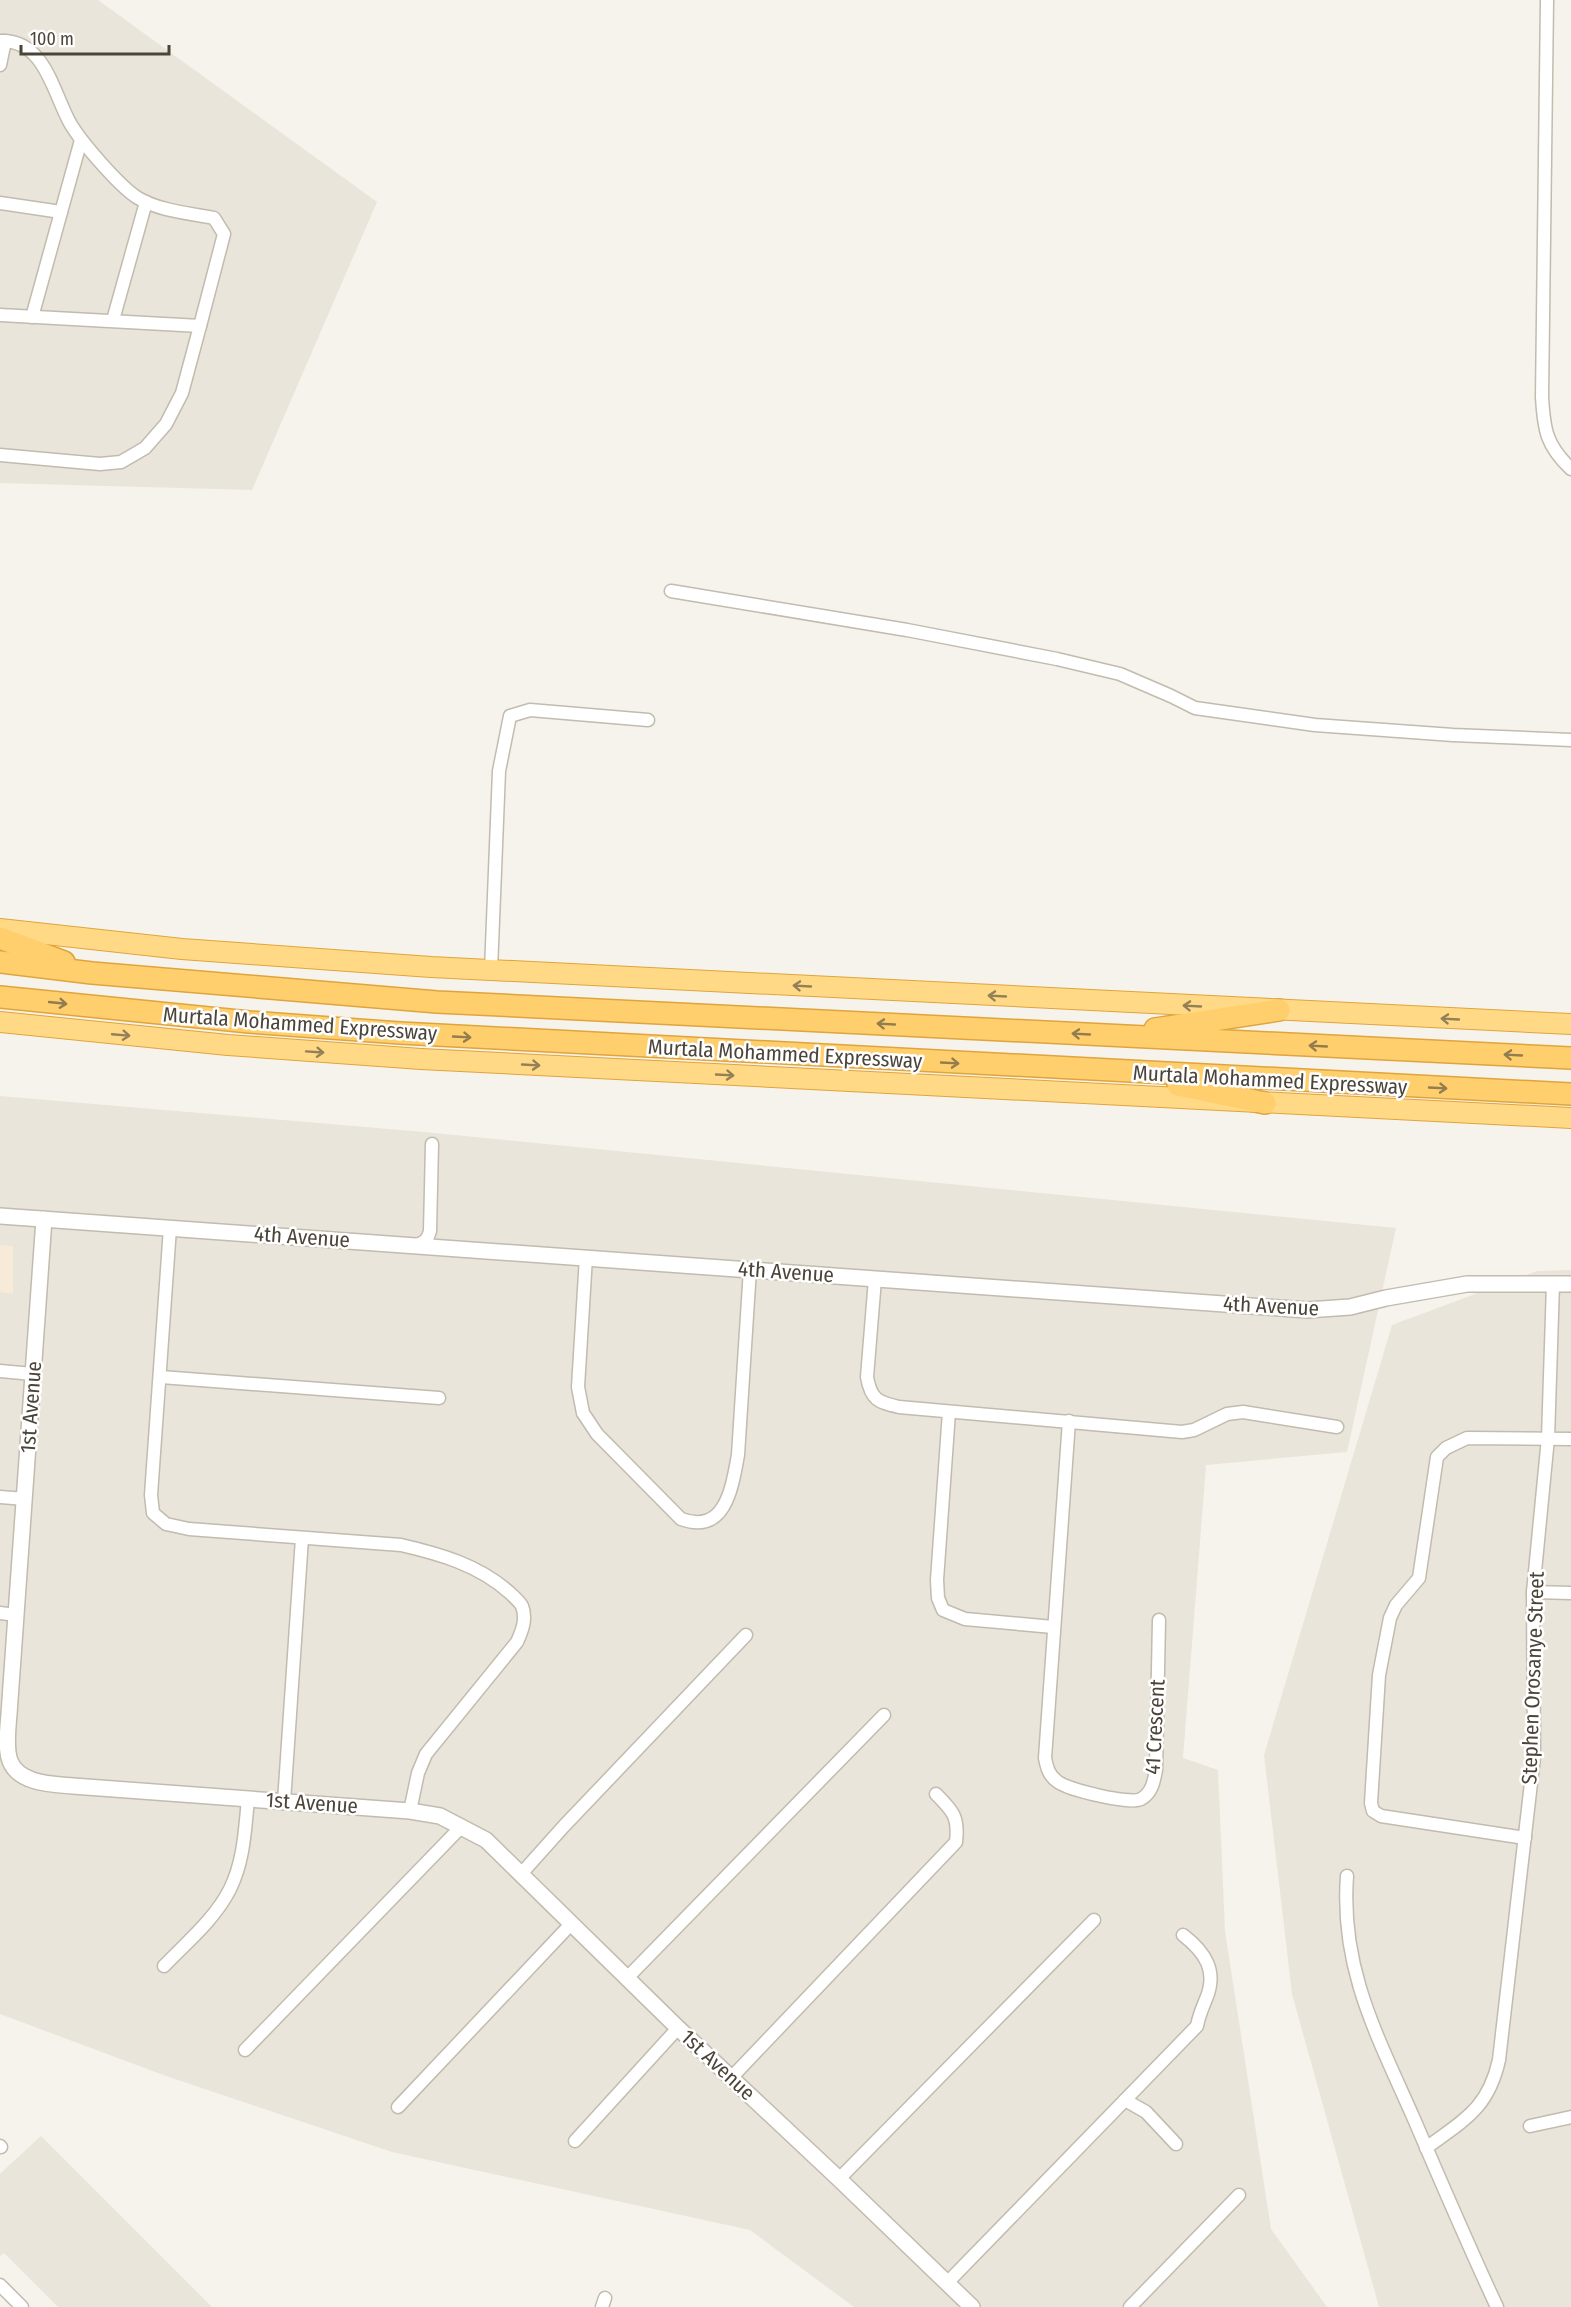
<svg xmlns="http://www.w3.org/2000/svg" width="1571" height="2307" font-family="'Fira Sans Condensed',sans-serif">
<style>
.residential{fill:#eae5da}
.commercial{fill:#f7ead8}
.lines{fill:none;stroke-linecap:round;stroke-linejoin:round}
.minor-casing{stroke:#c2bbae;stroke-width:15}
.tertiary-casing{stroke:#c2bbae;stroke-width:18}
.trunk-casing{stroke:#e0a43c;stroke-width:22}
.motorway-casing{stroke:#e0a43c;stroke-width:24}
.minor{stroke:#fff;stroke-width:12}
.tertiary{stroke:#fff;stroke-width:15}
.trunk{stroke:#ffd985;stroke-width:20}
.motorway{stroke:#ffcf6e;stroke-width:21}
.oneway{stroke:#938057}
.oneway2{stroke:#937c4e}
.labels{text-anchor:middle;stroke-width:5;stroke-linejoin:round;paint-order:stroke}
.street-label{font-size:21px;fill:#4b4439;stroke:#fff}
</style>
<rect width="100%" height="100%" fill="#f6f3ec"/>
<g class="residential">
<polygon points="0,0 98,0 377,202 252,490 0,483"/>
<polygon points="0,1096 424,1132 1396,1228 1347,1452 1206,1465 1183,1758 1218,1770 1225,1931 1271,2229 1327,2307 854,2307 750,2230 392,2152 166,2076 0,2014"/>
<polygon points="1571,1270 1571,2307 1379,2307 1292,1994 1264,1755 1392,1325 1537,1271"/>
<polygon points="41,2136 212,2307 58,2307 4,2253 0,2256 0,2174"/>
</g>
<polygon class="commercial" points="0,1245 13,1246 13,1294 0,1292"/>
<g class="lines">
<g class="minor-casing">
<g id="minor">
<path d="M1547,0L1542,397C1544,430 1546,445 1571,469"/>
<path d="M0,41C45,39 53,93 70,123C81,142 120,187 138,198C160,211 189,213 214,218L224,234L200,326L0,315"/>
<polyline points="0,65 5,41"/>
<polyline points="0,203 61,212"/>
<polyline points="32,317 81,140"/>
<polyline points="113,320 146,202"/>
<polyline points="0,455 100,464 121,462 145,448 166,424 182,393 200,326"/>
<polyline points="671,591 907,630 1057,659 1120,674 1171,696 1195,708 1315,725 1453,735 1571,740"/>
<polyline points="491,970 499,771 510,716 530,710 648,720"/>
<path d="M170,1228L151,1495L153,1513L166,1524L189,1529L401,1545C440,1554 479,1565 510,1593C514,1597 519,1601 522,1606C527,1619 522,1631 517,1642L426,1754L418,1773L410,1811"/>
<path d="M417,1245C425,1242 428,1239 430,1231L432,1144"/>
<path d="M586,1257L578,1387L583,1413L597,1434L681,1519C726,1535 732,1487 738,1455L750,1269"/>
<path d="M875,1279L867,1377C871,1400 878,1402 899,1407L1182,1432L1194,1430L1227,1414L1243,1412L1337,1427"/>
<polyline points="0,1371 33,1374"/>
<polyline points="161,1377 439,1398"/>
<polyline points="949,1412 937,1580 938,1598 943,1610 965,1619 1053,1627"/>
<path d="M1069,1421L1045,1758C1047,1768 1049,1776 1058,1782C1070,1790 1130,1805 1141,1799C1152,1793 1154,1781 1156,1770L1159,1620"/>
<polyline points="0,1497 25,1499"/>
<polyline points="1533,1592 1571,1593"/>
<polyline points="0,1613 16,1615"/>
<polyline points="284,1802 302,1538"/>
<polyline points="1525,1838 1381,1816 1373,1811 1371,1803 1379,1675 1390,1618 1396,1605 1419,1578 1437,1457 1446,1448 1467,1438 1571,1439"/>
<polyline points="521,1874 564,1826 746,1635"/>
<path d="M1347,1876C1340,1969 1378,2037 1414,2119C1441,2182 1468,2245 1497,2307"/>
<path d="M164,1966C187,1942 215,1919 230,1889C244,1861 245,1829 248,1799"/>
<polyline points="627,1978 884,1715"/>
<polyline points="245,2050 462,1826"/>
<path d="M731,2078L956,1842C959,1817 953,1811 936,1794"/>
<polyline points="1125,2100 1146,2112 1176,2144"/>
<polyline points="398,2107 571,1924"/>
<polyline points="1530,2126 1571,2117"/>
<polyline points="575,2141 678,2028"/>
<polyline points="0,2146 1,2147"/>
<path d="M1426,2148C1464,2120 1488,2109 1499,2060L1534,1757L1533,1592L1548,1438L1553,1284"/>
<polyline points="839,2179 1094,1920"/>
<path d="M947,2283L1197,2026C1199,2015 1202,2009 1206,1999C1218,1971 1205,1952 1183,1935"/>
<polyline points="0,2285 22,2307"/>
<polyline points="602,2307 605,2298"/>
<polyline points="1130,2307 1239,2195"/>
</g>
</g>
<g class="tertiary-casing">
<g id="tertiary">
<polyline points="0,1216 1307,1310 1350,1307 1386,1298 1467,1284 1571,1284"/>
<path d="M44,1219L9,1714C8,1728 5,1747 10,1761C19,1784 52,1784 73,1786L410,1811L440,1816L486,1840L678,2028L839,2179L972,2307"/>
</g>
</g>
<g class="trunk-casing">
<g id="trunk">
<polyline points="0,929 182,949 431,967 1571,1024"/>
<polyline points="0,1022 228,1045 421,1059 1571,1118"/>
</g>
</g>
<g class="motorway-casing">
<g id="motorway">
<polyline points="0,938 64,962"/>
<polyline points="0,962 92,973 437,1002 1571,1058"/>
<polyline points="0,997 249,1022 400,1033 1571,1094"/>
<polyline points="1155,1029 1279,1010"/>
<polyline points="1178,1085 1265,1103"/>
</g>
</g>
<use href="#minor" class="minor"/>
<use href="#tertiary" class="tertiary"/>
<use href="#trunk" class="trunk"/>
<use href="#motorway" class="motorway"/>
</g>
<defs><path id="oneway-shaft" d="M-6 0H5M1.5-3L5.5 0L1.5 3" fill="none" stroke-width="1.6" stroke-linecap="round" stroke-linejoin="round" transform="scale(1.5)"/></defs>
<g class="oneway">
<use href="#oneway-shaft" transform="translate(802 986) rotate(-177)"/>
<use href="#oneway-shaft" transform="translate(997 996) rotate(-177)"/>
<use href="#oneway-shaft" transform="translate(1192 1006) rotate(-177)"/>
<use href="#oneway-shaft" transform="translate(1450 1019) rotate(-177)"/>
<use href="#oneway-shaft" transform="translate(121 1035) rotate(5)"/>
<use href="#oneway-shaft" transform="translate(315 1052) rotate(4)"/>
<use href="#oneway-shaft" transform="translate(531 1065) rotate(3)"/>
<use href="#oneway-shaft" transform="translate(725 1075) rotate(3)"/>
</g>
<g class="oneway2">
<use href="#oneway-shaft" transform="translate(58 1003) rotate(6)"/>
<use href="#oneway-shaft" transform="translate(886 1024) rotate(-177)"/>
<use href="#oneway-shaft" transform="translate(1081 1034) rotate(-177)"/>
<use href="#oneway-shaft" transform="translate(462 1037) rotate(3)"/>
<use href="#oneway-shaft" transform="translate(1318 1046) rotate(-177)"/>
<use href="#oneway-shaft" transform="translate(1513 1055) rotate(-177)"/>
<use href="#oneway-shaft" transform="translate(950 1063) rotate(3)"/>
<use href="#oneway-shaft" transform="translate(1438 1088) rotate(3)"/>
</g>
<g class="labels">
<g class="street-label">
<text transform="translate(300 1024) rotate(4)" y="7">Murtala Mohammed Expressway</text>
<text transform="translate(785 1054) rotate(3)" y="7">Murtala Mohammed Expressway</text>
<text transform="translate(1270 1080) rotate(3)" y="7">Murtala Mohammed Expressway</text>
<text transform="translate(302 1237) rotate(4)" y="7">4th Avenue</text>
<text transform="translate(786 1272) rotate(4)" y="7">4th Avenue</text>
<text transform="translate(1271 1306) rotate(3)" y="7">4th Avenue</text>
<text transform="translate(31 1407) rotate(-86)" y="7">1st Avenue</text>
<text transform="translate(1533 1678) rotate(-88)" y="7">Stephen Orosanye Street</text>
<text transform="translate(1155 1727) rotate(-87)" y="7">41 Crescent</text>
<text transform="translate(312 1803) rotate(4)" y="7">1st Avenue</text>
<text transform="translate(718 2065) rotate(43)" y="7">1st Avenue</text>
</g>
</g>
<path d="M21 45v9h148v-9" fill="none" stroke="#4b4439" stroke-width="3"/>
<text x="30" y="45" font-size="18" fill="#4b4439" stroke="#ffffff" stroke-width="4.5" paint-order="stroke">100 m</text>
</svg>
